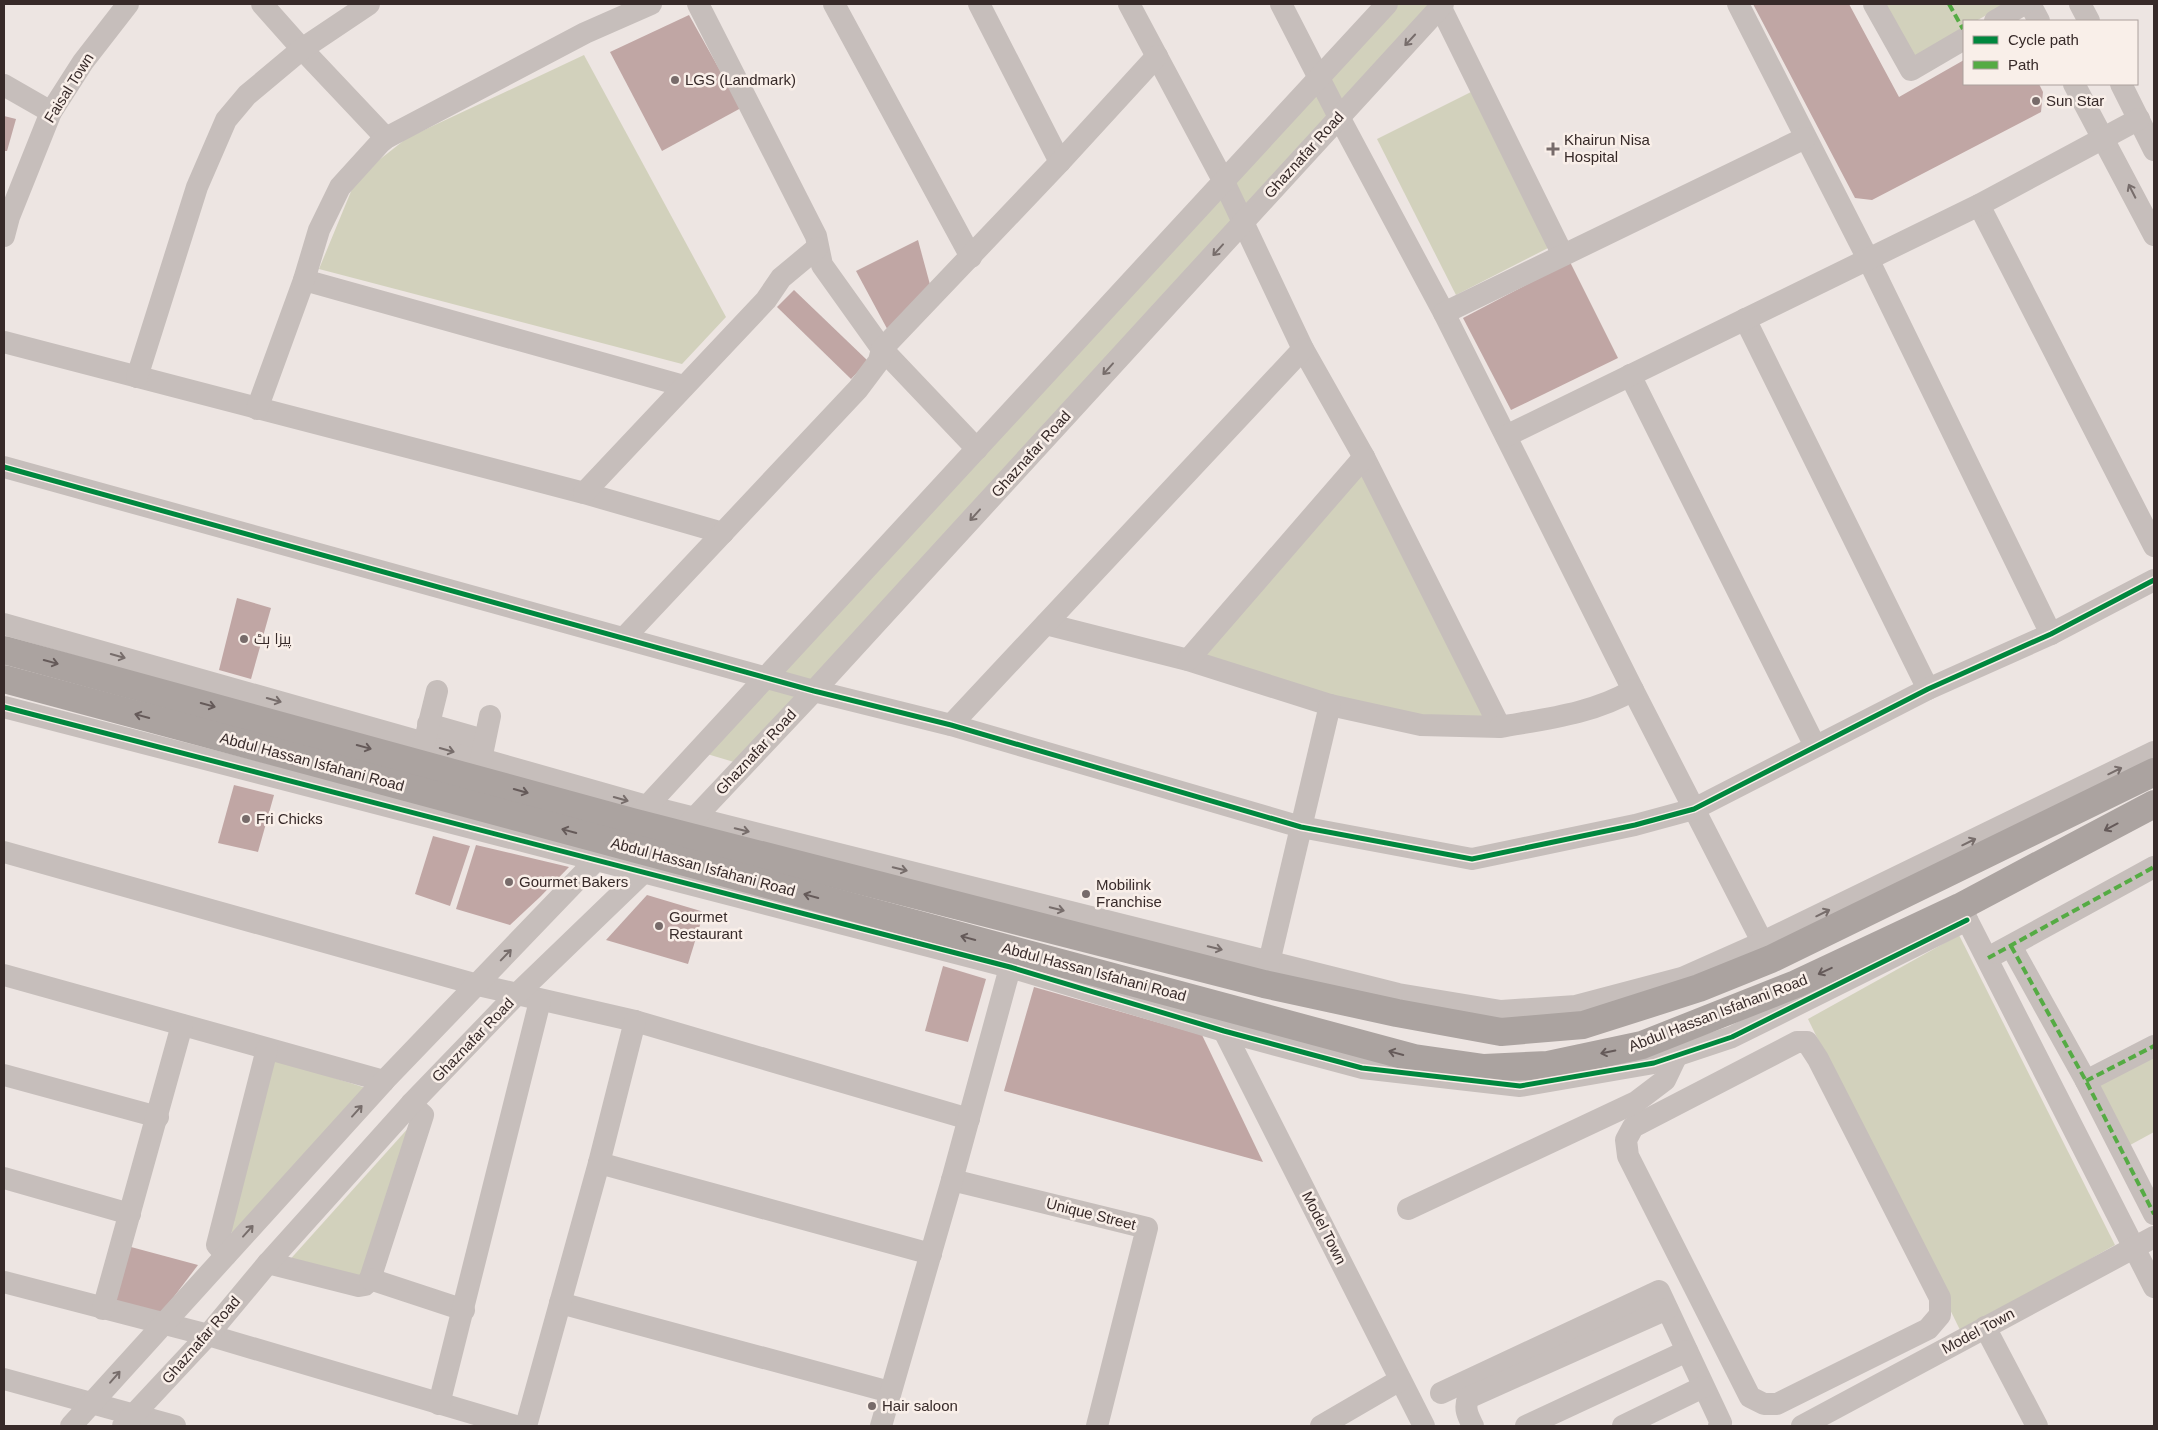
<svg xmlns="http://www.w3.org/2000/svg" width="2158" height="1430" font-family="Arial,Cairo,sans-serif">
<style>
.green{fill:#d2d1bc}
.building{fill:#c0a6a4}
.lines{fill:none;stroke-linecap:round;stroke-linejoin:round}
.minor{stroke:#c6bebb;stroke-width:22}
.major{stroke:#aba3a0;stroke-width:28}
.quiet{stroke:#55ab44;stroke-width:4;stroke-dasharray:8 4;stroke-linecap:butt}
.cycleway-casing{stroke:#f9efe9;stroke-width:8}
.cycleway{stroke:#00873e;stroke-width:5}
.oneway{stroke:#776d6b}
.oneway2{stroke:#655a59}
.poi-dot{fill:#776b6a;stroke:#f9efe9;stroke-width:2}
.labels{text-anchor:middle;stroke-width:5;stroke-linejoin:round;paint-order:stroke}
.poi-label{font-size:15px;fill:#372a29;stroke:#f9efe9;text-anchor:start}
.street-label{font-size:15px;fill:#372a29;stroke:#f9efe9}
</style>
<rect width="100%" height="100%" fill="#ede5e2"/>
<g class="green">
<polygon points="1389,4 1438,4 744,765 697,751"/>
<polygon points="1882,4 2006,4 1976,21 1964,21 1964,28 1912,59"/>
<polygon points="584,55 726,317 682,364 319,269 352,189 379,160 407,138"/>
<polygon points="1473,91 1550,247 1456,295 1377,139"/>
<polygon points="1364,457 1500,727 1421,725 1188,660"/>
<polygon points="1959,935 2115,1245 1961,1332 1808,1019"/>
<polygon points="2154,1046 2154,1132 2121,1150 2086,1081"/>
<polygon points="268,1057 366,1088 241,1229 225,1235"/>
<polygon points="420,1115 361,1281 286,1264"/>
</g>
<g class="building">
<polygon points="1753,4 1849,4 1899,97 1964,60 1964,84 2039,84 2043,92 2041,112 1872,200 1855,198"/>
<polygon points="689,15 741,108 662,151 610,52"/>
<polygon points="4,116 16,119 7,151 4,151"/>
<polygon points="918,240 932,292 891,336 856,271"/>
<polygon points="1570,262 1618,358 1511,410 1463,318"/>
<polygon points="794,290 868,361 851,379 777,307"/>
<polygon points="237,598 271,608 251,679 219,670"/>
<polygon points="234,785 274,795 258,852 218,843"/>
<polygon points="433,836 470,846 450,906 415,894"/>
<polygon points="476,845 569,867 540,897 510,925 456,909"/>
<polygon points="647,895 704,912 688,964 606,940"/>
<polygon points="943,966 986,979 968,1042 925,1031"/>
<polygon points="1034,987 1202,1035 1263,1162 1004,1091"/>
<polygon points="131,1247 198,1265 160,1315 115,1303"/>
</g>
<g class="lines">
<g class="minor">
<polyline points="262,4 302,49 386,138"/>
<polyline points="698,4 816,236 822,265 882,349 977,449"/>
<polyline points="834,4 971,257"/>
<polyline points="979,4 1060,162"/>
<polyline points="1281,4 1339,117 1444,313 1633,690 1769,955"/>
<polyline points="1439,4 1563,255"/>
<polyline points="1738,4 1868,259 2051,634"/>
<polyline points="1874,4 1911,70 1964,39"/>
<polyline points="2030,4 2039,21"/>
<polyline points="2080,4 2089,21"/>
<polyline points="1995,21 2024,4"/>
<polyline points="2074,84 2154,235"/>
<polyline points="2121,84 2154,150"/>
<polyline points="4,85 51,112"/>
<polyline points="1979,205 2154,546"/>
<polyline points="4,236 9,217 51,112 83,62 128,4"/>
<polyline points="304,280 684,386"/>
<polyline points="1444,313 1805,138"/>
<polyline points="1745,319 1928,689"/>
<polyline points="4,342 584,493 723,533"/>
<polyline points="1630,375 1815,746"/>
<polyline points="137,377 197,187 226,120 247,95 302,49 369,4"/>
<polyline points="257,409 304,280 319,230 340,187 380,143 386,138 585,33 651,4"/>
<polyline points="1506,436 1979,205 2139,119"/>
<polyline points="4,467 814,691 951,725 1301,827 1472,859 1635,825 1694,809 1928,689 2051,634 2154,580"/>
<polyline points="584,493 766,300 781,278 817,248"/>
<polyline points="4,624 647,806 1398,994 1501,1011 1576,1006 1682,978 1763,942 2154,752"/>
<polyline points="1046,624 1188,660 1330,705 1421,725 1500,727 1364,457 1303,349 1224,182 1129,4"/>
<polyline points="624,638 858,389 879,361 882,349 1060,162 1157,56"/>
<polyline points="1188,660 1364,457"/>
<polyline points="4,707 1010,967 1224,1031 1362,1068 1520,1086 1654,1063 1732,1037 1967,920"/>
<polyline points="428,724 484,740"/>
<polyline points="951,725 1303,349"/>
<path d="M1500,727C1544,719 1593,714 1633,690"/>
<polyline points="421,756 437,691"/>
<polyline points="478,774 490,716"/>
<polyline points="638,816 1387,4"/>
<polyline points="686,827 814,691 1443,4"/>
<polyline points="4,852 478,985 635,1021 969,1119"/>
<polyline points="1961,908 2154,1287"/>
<polyline points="2011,946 2086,1081 2154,1214"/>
<polyline points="1997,953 2154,867"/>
<polyline points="4,975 384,1081"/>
<polyline points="1266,975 1330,705"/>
<polyline points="1224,1031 1424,1426"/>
<polygon points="1797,1042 1807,1042 1818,1059 1940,1298 1940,1315 1928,1329 1777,1404 1764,1404 1750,1397 1628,1156 1626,1140 1633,1127"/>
<polyline points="4,1075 158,1117"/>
<polyline points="2086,1081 2154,1046"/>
<polyline points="599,1163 931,1254"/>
<polyline points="4,1178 130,1214"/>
<polyline points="952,1180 1147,1228 1097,1426"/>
<polyline points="1408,1209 1636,1102 1665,1080 1677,1055"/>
<polyline points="226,1255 217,1245 267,1049"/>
<polyline points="268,1263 359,1286 365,1285 370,1279 423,1115 411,1104"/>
<polyline points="370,1279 464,1310"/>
<polyline points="4,1282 208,1335 516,1426"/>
<polyline points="560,1303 890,1392"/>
<polyline points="103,1309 182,1025"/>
<polyline points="1985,1327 2037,1426"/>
<polyline points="4,1379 175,1426"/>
<polyline points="1441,1393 1659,1291 1721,1423 1719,1426"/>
<polyline points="439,1404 540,1001"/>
<polyline points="71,1426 384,1081 604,852"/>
<polyline points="123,1426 208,1335 268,1263 411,1104 516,995 652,864"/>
<polyline points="526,1426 599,1163 635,1021"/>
<polyline points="881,1426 952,1180 1014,953"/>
<polyline points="1321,1426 1400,1380"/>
<path d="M1473,1426C1468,1416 1464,1409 1468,1398L1667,1309"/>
<polyline points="1526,1426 1687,1351"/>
<polyline points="1623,1426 1703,1387"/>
<polyline points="1802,1426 2154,1237"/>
</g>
<g class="major">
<polyline points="4,650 632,822 1264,984 1397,1013 1501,1032 1583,1025 1699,988 1771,959 2154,772"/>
<polyline points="4,679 1414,1058 1484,1068 1548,1065 1642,1045 1796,984 1960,907 2154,804"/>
</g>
<g class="quiet">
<polyline points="1949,4 1963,29"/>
<polyline points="2011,946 2086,1081 2154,1214"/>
<polyline points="1988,958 2154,867"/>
<polyline points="2086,1081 2154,1046"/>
</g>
<g class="cycleway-casing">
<g id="cycleway">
<polyline points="4,467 814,691 951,725 1301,827 1472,859 1635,825 1694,809 1928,689 2051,634 2154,580"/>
<polyline points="4,707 1010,967 1224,1031 1362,1068 1520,1086 1654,1063 1732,1037 1967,920"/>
</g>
</g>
<use href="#cycleway" class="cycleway"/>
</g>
<defs><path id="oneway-shaft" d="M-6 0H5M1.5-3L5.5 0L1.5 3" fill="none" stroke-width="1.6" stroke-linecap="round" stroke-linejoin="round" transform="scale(1.25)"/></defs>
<g class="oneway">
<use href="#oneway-shaft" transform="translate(1410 40) rotate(133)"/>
<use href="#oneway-shaft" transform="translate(2132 191) rotate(-117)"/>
<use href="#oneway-shaft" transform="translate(1218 250) rotate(132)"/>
<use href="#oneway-shaft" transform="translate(1108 369) rotate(132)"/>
<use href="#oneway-shaft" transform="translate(975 515) rotate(132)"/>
<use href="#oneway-shaft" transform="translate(118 656) rotate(16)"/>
<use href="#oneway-shaft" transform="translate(274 700) rotate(16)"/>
<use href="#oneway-shaft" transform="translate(447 750) rotate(16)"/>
<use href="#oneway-shaft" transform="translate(2115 771) rotate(-26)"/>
<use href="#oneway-shaft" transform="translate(621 799) rotate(16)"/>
<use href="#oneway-shaft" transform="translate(742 830) rotate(14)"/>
<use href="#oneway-shaft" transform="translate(1969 842) rotate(-26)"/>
<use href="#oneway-shaft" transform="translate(900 869) rotate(14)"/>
<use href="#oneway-shaft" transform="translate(1057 909) rotate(14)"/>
<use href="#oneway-shaft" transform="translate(1823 913) rotate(-26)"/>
<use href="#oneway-shaft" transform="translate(1215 948) rotate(14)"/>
<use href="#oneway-shaft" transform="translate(506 955) rotate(-46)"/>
<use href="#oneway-shaft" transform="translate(357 1111) rotate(-48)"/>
<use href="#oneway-shaft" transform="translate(248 1231) rotate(-48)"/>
<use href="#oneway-shaft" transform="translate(115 1377) rotate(-49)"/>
</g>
<g class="oneway2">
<use href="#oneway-shaft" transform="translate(51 662) rotate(15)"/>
<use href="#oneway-shaft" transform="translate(208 705) rotate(15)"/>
<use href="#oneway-shaft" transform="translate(142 716) rotate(-165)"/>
<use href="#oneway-shaft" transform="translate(364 747) rotate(15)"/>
<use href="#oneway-shaft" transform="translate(521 791) rotate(16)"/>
<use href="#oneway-shaft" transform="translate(2111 827) rotate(152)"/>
<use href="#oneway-shaft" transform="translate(569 831) rotate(-165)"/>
<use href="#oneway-shaft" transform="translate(811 896) rotate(-165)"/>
<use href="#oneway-shaft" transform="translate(968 938) rotate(-165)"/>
<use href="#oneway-shaft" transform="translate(1825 971) rotate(155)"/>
<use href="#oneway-shaft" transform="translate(1608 1052) rotate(168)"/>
<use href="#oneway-shaft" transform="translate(1396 1053) rotate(-165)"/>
</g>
<g class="poi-dot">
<circle cx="675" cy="80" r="5"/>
<circle cx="2036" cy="101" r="5"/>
<path d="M1550.5 141.5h5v5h5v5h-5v5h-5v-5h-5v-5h5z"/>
<circle cx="244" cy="639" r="5"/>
<circle cx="246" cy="819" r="5"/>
<circle cx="509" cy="882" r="5"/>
<circle cx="1086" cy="894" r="5"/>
<circle cx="659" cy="926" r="5"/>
<circle cx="872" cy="1406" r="5"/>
</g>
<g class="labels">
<g class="poi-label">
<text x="685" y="85">LGS (Landmark)</text>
<text x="2046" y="106">Sun Star</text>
<text x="1564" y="145">Khairun Nisa<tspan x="1564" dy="17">Hospital</tspan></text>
<text x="254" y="644">پیزا ہٹ</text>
<text x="256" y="824">Fri Chicks</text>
<text x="519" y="887">Gourmet Bakers</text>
<text x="1096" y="890">Mobilink<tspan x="1096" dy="17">Franchise</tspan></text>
<text x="669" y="922">Gourmet<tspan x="669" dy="17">Restaurant</tspan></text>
<text x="882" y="1411">Hair saloon</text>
</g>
<g class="street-label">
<text transform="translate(69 88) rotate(-58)" y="5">Faisal Town</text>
<text transform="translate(1304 155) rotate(-48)" y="5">Ghaznafar Road</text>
<text transform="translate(1031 454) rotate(-48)" y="5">Ghaznafar Road</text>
<text transform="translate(756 752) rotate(-47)" y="5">Ghaznafar Road</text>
<text transform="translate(312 762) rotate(15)" y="5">Abdul Hassan Isfahani Road</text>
<text transform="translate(703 867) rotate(15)" y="5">Abdul Hassan Isfahani Road</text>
<text transform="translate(1094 972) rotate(15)" y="5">Abdul Hassan Isfahani Road</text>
<text transform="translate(1718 1013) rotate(-21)" y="5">Abdul Hassan Isfahani Road</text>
<text transform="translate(473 1040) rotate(-46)" y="5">Ghaznafar Road</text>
<text transform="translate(1091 1214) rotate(14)" y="5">Unique Street</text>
<text transform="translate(1324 1228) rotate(63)" y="5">Model Town</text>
<text transform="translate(1978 1331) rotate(-28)" y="5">Model Town</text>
<text transform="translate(201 1340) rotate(-49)" y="5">Ghaznafar Road</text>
</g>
</g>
<rect width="2158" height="1430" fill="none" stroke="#372a29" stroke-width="10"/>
<rect x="1963" y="20" width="175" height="65" fill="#f9efe9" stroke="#aba09c"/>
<rect x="1973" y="36" width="25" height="8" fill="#00873e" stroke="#aba09c"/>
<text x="2008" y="45" font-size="15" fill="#372a29">Cycle path</text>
<rect x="1973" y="61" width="25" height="8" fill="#55ab44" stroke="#aba09c"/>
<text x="2008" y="70" font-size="15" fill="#372a29">Path</text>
</svg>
